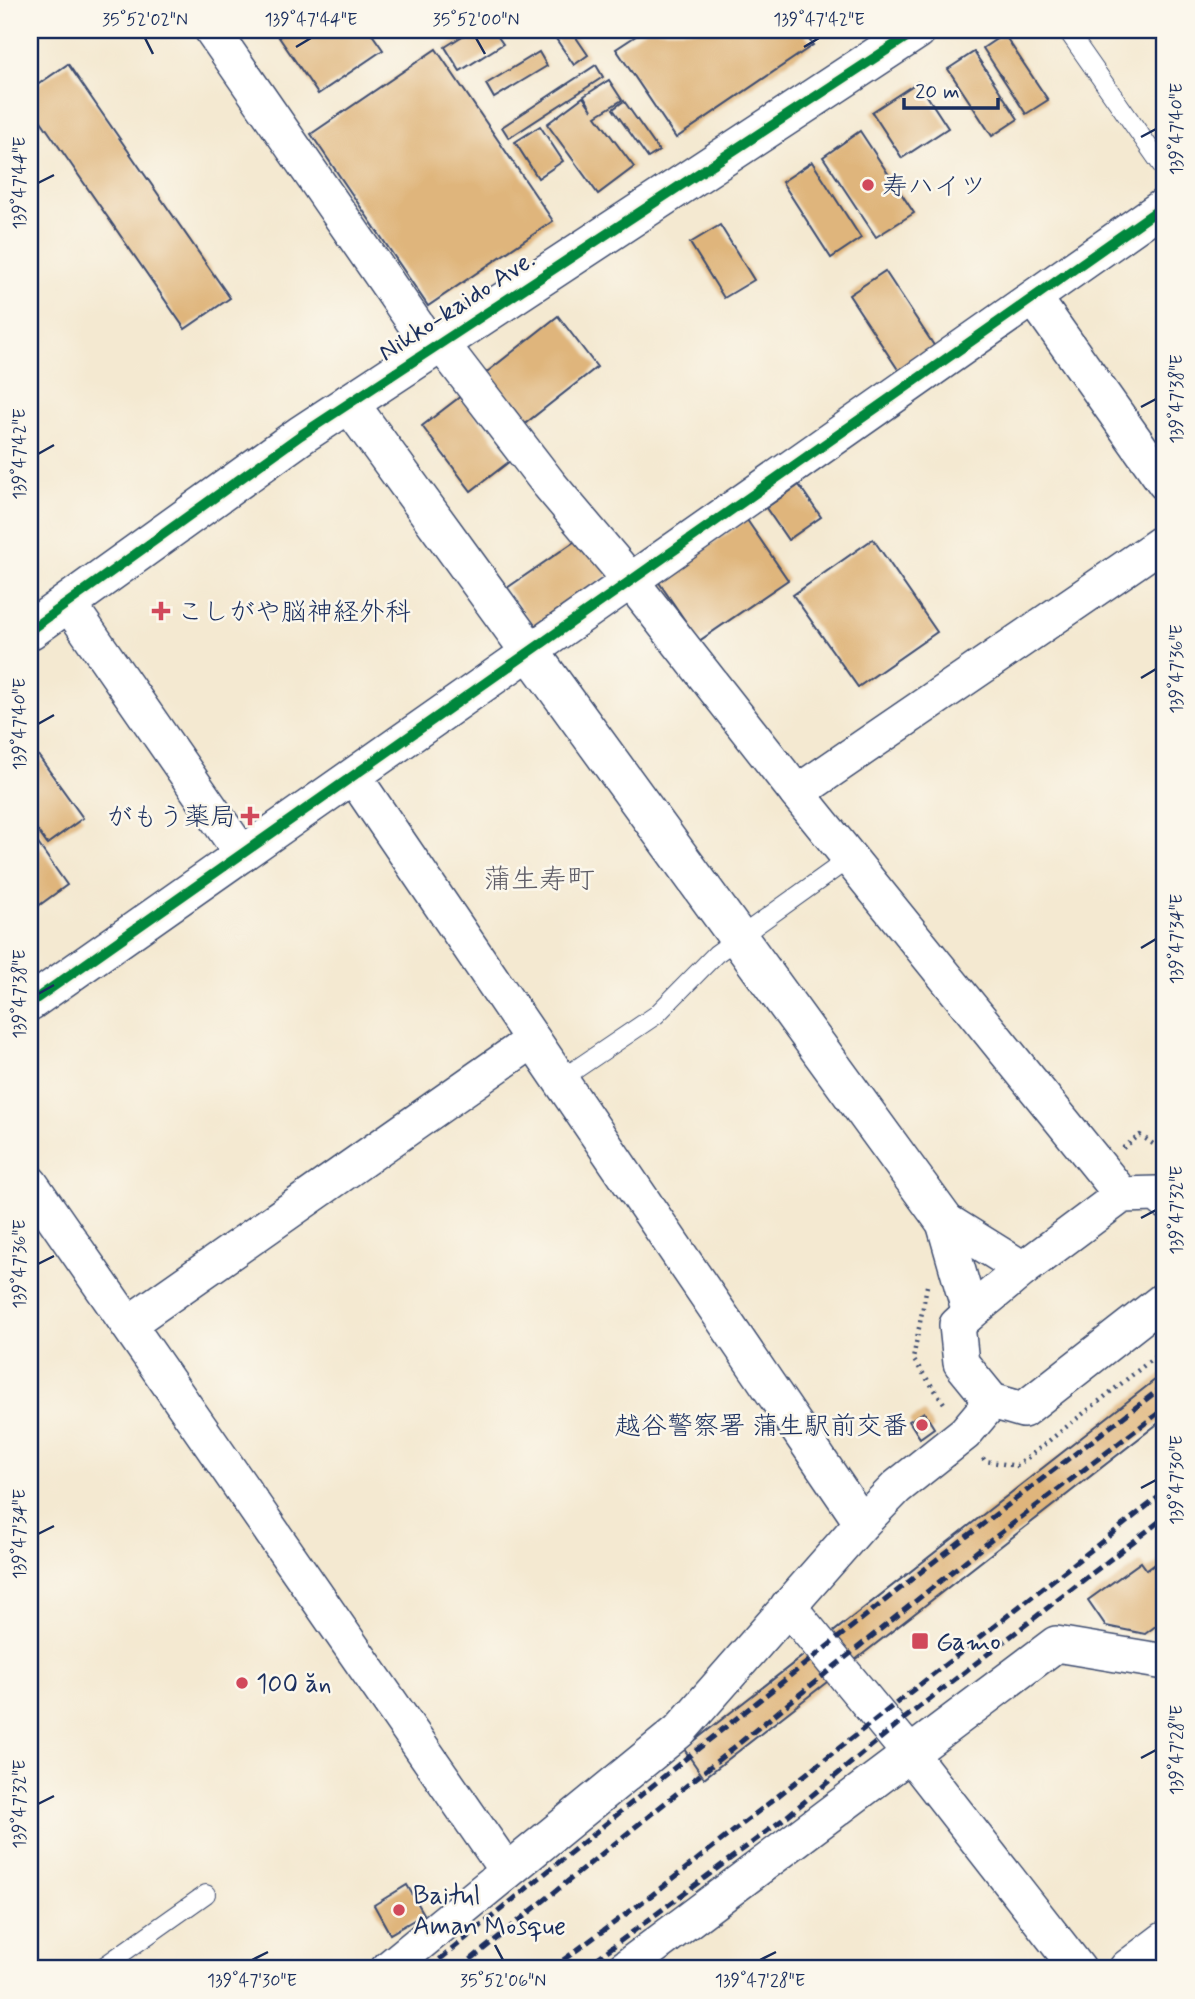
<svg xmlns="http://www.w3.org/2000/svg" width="1195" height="1999" font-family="Mynerve,'Klee One',sans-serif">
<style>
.building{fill:#dfb57c}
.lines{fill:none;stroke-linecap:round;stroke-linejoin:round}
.service-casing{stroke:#3c4b6f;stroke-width:20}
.minor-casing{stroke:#3c4b6f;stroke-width:38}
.tertiary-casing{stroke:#3c4b6f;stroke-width:41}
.primary-casing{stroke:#3c4b6f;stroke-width:41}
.path{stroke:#3c4b6f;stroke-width:4.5;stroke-dasharray:2 5;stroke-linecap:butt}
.service{stroke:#fff;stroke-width:18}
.minor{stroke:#fff;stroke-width:35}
.tertiary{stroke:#fff;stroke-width:38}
.primary{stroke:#fff;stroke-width:38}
.rail{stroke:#1b2f5e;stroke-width:5;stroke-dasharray:10 5;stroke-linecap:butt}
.cycleway-casing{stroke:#fbf7ec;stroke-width:15}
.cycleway{stroke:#00873e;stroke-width:10}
.ticks{fill:none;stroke:#1b2f5e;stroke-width:2.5}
.poi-dot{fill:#d1495b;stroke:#fbf7ec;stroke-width:2.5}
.labels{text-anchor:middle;stroke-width:5;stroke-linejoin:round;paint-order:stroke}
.poi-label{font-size:26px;fill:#1b2f5e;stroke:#fbf7ec;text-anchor:start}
.street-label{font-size:26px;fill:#1b2f5e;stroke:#fbf7ec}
.neighbourhood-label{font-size:28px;fill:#605e68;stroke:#fbf7ec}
.neatline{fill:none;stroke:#1b2f5e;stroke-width:2.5}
.ticks-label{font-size:18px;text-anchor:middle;fill:#1b2f5e}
</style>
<rect width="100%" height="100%" fill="#fbf7ec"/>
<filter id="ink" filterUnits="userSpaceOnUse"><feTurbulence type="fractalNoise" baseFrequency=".0143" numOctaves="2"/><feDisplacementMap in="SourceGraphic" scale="14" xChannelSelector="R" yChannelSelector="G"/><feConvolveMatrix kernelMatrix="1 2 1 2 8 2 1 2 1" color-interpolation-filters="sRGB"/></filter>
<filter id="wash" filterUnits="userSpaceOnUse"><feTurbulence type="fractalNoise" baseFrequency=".00686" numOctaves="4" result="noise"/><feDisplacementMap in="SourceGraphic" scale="28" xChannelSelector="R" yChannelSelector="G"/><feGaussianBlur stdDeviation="1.57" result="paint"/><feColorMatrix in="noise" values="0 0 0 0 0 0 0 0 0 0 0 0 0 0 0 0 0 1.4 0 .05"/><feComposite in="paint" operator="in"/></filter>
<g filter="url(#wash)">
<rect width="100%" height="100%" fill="#f4e9d1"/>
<g id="blocks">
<g class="building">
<polygon points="274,30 369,30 383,50 318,94"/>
<polygon points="472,30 493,30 503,44 460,71 445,47"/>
<polygon points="550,30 571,30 588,55 574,65"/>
<polygon points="645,30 802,30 813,45 676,138 616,49"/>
<polygon points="1004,34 1048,100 1026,114 983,48"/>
<polygon points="436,49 553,221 428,306 311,134"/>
<polygon points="539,52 547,66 494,98 486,84"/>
<polygon points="974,52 1018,119 992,136 948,69"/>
<polygon points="68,64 230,298 185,329 30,105 30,90"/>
<polygon points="596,65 603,77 509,138 502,127"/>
<polygon points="609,80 622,100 596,116 634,167 598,194 547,124 583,97 592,110 584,96"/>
<polygon points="918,82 948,128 902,158 872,112"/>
<polygon points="624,101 659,151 648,158 613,109"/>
<polygon points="540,126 563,161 538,178 515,142"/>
<polygon points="860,131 914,213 876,237 823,157"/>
<polygon points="812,162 861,238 831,258 782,182"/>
<polygon points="720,225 754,280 724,298 690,243"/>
<polygon points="885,271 935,347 899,371 849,295"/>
<polygon points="558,316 597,367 522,426 482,376"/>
<polygon points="461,396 510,461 471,491 422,426"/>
<polygon points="799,485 821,517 788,540 766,508"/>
<polygon points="747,520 788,580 699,641 658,581"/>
<polygon points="587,533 613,572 534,627 507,588"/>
<polygon points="873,539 937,632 858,687 793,595"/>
<polygon points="30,744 83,818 47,844 30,820"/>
<polygon points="32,835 67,885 30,912 30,837"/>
<polygon points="1165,1372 1165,1418 704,1778 684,1749"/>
<polygon points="924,1412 934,1428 920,1438 909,1421"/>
<polygon points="1165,1557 1165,1619 1145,1634 1106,1626 1088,1600 1141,1562 1147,1570"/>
<polygon points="407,1885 424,1914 390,1934 374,1905"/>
</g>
</g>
</g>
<g filter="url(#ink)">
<use href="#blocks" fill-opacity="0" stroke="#3c4b6f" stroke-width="2"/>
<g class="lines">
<g class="service-casing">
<g id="service">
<polyline points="1067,30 1165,170"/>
<polyline points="560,1080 656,1015 716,954 850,858"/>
<polyline points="100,1969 206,1894"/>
</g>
</g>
<g class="minor-casing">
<g id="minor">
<polyline points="212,30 432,348"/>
<polyline points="1034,298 1165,483"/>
<polyline points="440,342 549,484 630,580 797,793 1122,1195"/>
<polyline points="68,603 242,854"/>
<polyline points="354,777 862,1523"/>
<polyline points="797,793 1165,541"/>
<polyline points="30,1003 1165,205"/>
<polyline points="30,1183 507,1871"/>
<polyline points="1165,1201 1157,1194 1122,1195 1023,1269 943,1219 970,1313 957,1325 961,1363 992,1401 1023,1410 1165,1299"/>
<polyline points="970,1313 1023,1269"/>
<polyline points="128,1324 533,1040"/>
<polyline points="788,1606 911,1755 1078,1969"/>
<polyline points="388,1969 679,1731 862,1523 897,1487 965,1433 992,1401"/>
<polyline points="624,1969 1056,1644 1165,1662"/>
</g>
</g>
<g class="tertiary-casing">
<g id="tertiary">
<polyline points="349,403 943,1219"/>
<polyline points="1128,1969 1165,1941"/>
</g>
</g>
<g class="primary-casing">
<polyline id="primary" points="30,630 301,435 917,30"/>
</g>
<g class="path">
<polyline points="1123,1148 1140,1135 1165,1152"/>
<polyline points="927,1286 913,1359 946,1406"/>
<polyline points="983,1458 985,1461 1017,1466 1165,1349"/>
</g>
<use href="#service" class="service"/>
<use href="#minor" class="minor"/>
<use href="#tertiary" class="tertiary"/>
<use href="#primary" class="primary"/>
<g class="rail">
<polyline points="428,1969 684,1760 936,1560 1165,1385"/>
<polyline points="459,1969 990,1541 1165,1408"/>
<polyline points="551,1969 652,1895 1165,1492"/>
<polyline points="583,1969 786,1817 905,1718 1165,1517"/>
</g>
<g class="cycleway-casing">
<g id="cycleway">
<polyline points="30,630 301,435 917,30"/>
<polyline points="30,1003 1165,205"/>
</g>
</g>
<use href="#cycleway" class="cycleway"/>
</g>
</g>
<path class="ticks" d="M145,38L153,54M476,38L485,54M296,47L311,38M804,47L819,38M1141,137L1156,129M38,183L54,175M1141,407L1156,399M38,454L54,445M1141,678L1156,669M38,724L54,715M1141,948L1156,939M38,994L54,985M1141,1218L1156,1210M38,1264L54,1256M1141,1488L1156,1480M38,1534L54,1526M1141,1758L1156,1750M38,1804L54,1796M495,1945L503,1960M252,1960L268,1952M760,1960L776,1952"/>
<g class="poi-dot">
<circle cx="868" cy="185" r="7"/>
<path d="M157.5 600.5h7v7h7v7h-7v7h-7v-7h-7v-7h7z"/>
<path d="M246.5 805.5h7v7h7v7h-7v7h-7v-7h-7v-7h7z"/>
<circle cx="922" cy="1425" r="7"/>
<rect x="911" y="1632" width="18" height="18" rx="3.5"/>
<circle cx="242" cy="1683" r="7"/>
<circle cx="399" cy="1910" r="7"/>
</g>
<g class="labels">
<g class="poi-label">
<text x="882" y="194">寿ハイツ</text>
<text x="177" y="620">こしがや脳神経外科</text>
<text x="236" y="825" text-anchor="end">がもう薬局</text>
<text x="908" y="1434" text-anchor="end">越谷警察署 蒲生駅前交番</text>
<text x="936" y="1650">Gamo</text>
<text x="256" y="1692">100 ăn</text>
<text x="413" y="1904">Baitul<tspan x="413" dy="30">Aman Mosque</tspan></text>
</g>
<g class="street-label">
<text transform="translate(456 305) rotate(-33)" y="9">Nikko-kaido Ave.</text>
</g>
<g class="neighbourhood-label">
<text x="539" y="888">蒲生寿町</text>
</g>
</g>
<rect width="1195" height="1999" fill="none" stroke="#fbf7ec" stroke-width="77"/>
<path d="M904 98v10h94v-10" fill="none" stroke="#1b2f5e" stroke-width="3.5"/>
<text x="915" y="98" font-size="21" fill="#1b2f5e" stroke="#fbf7ec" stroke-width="5" paint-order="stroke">20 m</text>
<rect x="38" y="38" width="1118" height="1922" class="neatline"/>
<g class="ticks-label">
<text x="145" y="25">35°52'02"N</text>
<text x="311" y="25">139°47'44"E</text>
<text x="476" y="25">35°52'00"N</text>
<text x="819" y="25">139°47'42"E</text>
<text transform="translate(1176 129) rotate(-90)" y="6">139°47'40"E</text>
<text transform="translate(19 183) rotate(-90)" y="6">139°47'44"E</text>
<text transform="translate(1176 399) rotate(-90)" y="6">139°47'38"E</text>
<text transform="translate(19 454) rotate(-90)" y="6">139°47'42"E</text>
<text transform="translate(1176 669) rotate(-90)" y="6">139°47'36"E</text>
<text transform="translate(19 724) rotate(-90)" y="6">139°47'40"E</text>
<text transform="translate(1176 939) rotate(-90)" y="6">139°47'34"E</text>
<text transform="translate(19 994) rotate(-90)" y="6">139°47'38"E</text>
<text transform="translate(1176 1210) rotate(-90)" y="6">139°47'32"E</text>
<text transform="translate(19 1264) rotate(-90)" y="6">139°47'36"E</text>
<text transform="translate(1176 1480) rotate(-90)" y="6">139°47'30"E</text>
<text transform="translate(19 1534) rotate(-90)" y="6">139°47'34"E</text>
<text transform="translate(1176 1750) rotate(-90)" y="6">139°47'28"E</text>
<text transform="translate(19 1804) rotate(-90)" y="6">139°47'32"E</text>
<text x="252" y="1986">139°47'30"E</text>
<text x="503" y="1986">35°52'06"N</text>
<text x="760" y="1986">139°47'28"E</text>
</g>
</svg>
